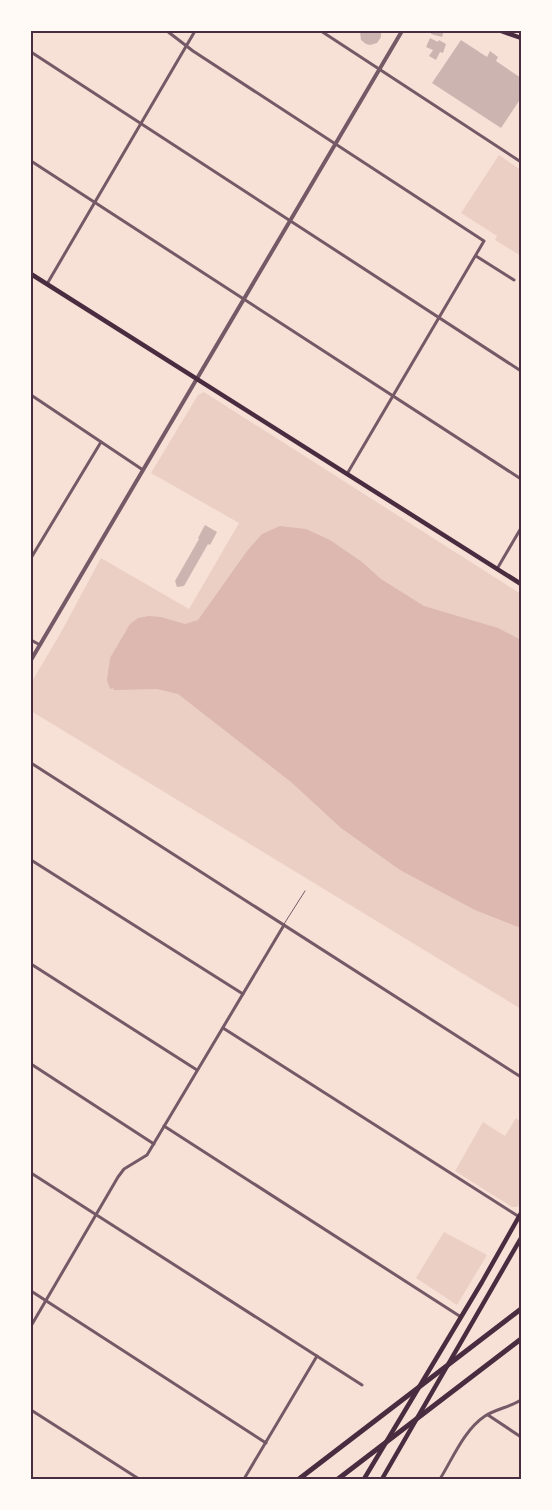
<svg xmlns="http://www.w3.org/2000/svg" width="552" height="1510" font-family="Cabin,sans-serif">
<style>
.green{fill:#ebcfc5}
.water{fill:#dcb8b0}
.building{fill:#ccb4b1}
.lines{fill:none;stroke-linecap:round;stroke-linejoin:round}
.service{stroke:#755966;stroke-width:1}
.minor{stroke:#755966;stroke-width:3}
.tertiary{stroke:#755966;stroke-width:4}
.secondary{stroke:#4a2c40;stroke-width:4.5}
.primary{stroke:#4a2c40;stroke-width:4.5}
.motorway{stroke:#4a2c40;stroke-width:5}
.neatline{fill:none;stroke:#4a2c40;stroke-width:2}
</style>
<rect width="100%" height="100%" fill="#f7e1d7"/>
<g class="green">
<polygon points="499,155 521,170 521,256 495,240 497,236 461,213"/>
<polygon points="204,392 521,594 521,1009 31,711 31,683 60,634 101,558 189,609 239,523 151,473 198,395"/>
<polygon points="516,1118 521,1122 521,1202 517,1207 512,1207 455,1171 483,1122 505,1136"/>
<polygon points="444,1232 487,1255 457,1305 416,1278"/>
</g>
<polygon class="water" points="280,526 306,529 330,540 362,562 381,579 424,606 498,628 521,640 521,928 475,910 400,870 341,828 291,782 178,694 157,689 114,690 113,688 110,689 107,680 110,658 130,624 138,618 149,616 161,617 185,624 198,620 247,551 262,534"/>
<g class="building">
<polygon points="360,31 381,31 381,37 377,43 370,45 366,44 361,40"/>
<polygon points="432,31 444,31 442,37 431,34"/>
<polygon points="430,38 438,42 439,40 446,44 443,53 440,52 436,60 429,56 433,50 426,47"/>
<polygon points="461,40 487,57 490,51 498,57 496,61 521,78 521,98 501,128 432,83"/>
<polygon points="205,525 217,532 210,545 208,544 184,586 177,587 175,581 199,539 198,538"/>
</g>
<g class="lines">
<polyline class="service" points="284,924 305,891"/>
<g class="minor">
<polyline points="167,31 193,51 484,241 347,474"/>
<polyline points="321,31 521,162"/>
<polyline points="31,52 521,371"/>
<polyline points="31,161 521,479"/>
<polyline points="476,256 514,280"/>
<polyline points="47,284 195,31"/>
<polyline points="31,395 143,470"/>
<polyline points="31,558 101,442"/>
<polyline points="497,569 521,528"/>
<polyline points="31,640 40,645"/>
<polyline points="31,763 521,1077"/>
<polyline points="31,860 243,994"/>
<polyline points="31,964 197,1070"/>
<polyline points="223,1028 521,1218"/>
<polyline points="31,1064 154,1144"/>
<polyline points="164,1126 461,1317"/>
<polyline points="31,1173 362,1385"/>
<polyline points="31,1291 266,1443"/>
<polyline points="31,1326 118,1177 124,1169 147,1155 284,925"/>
<polyline points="31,1410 139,1479"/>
<polyline points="488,1415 521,1437"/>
<polyline points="244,1479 317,1356"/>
<path d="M440,1479C453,1458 464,1430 485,1416C496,1409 510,1407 521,1400"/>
</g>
<polyline class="tertiary" points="31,660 402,31"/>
<polyline class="secondary" points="31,274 521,584"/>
<g class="primary">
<polyline points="501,31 521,38"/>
<polyline points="364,1479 482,1282 521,1213"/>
<polyline points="382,1479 521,1238"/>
</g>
<g class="motorway">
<polyline points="299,1479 521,1309"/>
<polyline points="338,1479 521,1339"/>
</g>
</g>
<rect width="552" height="1510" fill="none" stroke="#fffaf5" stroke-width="65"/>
<rect x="32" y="32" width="488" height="1446" class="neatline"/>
</svg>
